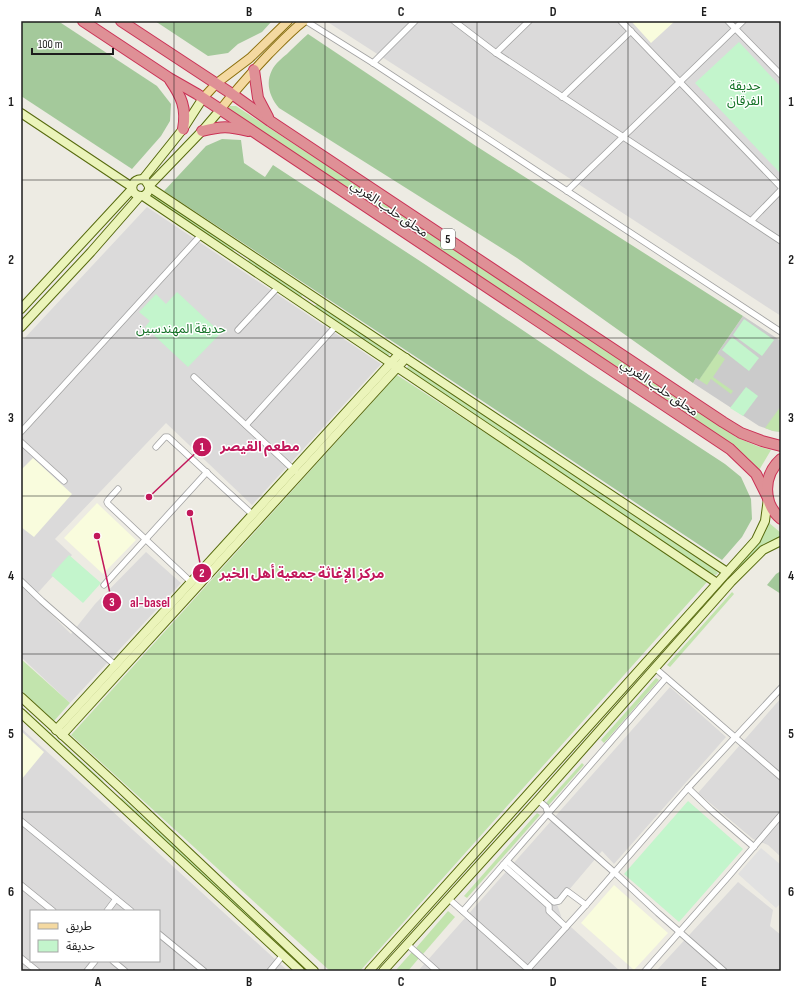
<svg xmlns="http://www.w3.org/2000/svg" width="802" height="992" font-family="'Sofia Sans Condensed','Noto Sans Arabic',sans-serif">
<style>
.residential{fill:#dbdada;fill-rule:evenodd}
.education{fill:#f9fcdd}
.religious{fill:#cbcbcb}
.grass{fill:#c2e4ad}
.forest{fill:#a4c99b}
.park{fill:#c3f5cc}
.parking{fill:#e1e1e1}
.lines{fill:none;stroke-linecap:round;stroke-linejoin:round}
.street-casing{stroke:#a1a1a1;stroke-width:7}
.secondary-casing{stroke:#566a0d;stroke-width:10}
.primary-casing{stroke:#8a6e0c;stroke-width:10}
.highway-casing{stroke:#ca3155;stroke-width:12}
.street{stroke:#fff;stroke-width:5.5}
.secondary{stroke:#ebf4ba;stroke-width:8}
.primary{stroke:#f4d9a1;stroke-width:8}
.highway{stroke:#df9096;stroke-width:10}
.grid{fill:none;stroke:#1d1d1d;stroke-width:1;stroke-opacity:0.55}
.labels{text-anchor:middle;stroke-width:3;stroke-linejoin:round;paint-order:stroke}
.shield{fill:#fff;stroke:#616161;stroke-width:1}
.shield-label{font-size:12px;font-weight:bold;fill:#1d1d1d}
.park-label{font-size:13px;fill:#147226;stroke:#fff}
.street-label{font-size:13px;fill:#1d1d1d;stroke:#fff}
.leader{fill:none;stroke:#c2185b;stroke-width:1.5}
.callout-dot{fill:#c2185b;stroke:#fff;stroke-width:1.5}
.mark-label{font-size:12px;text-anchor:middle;font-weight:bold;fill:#fff}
.callout-label{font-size:14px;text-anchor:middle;font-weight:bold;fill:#c2185b;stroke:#fff;stroke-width:3;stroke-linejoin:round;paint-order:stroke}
.neatline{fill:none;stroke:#1d1d1d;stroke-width:1.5}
.grid-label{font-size:13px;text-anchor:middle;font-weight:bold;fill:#1d1d1d}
</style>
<rect width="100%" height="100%" fill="#edebe3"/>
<g class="residential">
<polygon points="326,21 781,21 781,316 466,111"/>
<polygon points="147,207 381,364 252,505 166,423 55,539 72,555 34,597 71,634 95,604 146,552 181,583 70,703 21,657 21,342"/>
<polygon points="670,687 726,737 614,864 602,851 557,904 562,919 620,971 418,971"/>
<polygon points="781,698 781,857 768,845 753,839 698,793"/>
<path d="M21,728L288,971H21ZM31,911H159V961H31Z"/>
<polygon points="738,882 773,910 770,926 781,935 781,971 656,971"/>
</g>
<g class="education">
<polygon points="631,21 675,21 651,43"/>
<polygon points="33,458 72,494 34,537 21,527 21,470"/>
<polygon points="97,503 136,540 103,574 64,538"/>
<polygon points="21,731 44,752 21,780"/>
<polygon points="614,885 668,933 634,970 581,923"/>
</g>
<polygon class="religious" points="743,316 781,341 781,432 773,431 759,426 693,383 696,378 699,380"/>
<g class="grass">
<polygon points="229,106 236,106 639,371 736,437 757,446 771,450 758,472 749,459 689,415 528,308 231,113 228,109"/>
<polygon points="152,192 234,249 233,252 149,196"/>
<polygon points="249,259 302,295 301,298 248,262"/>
<polygon points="315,305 318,305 388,352 390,355 386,355 317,308"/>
<polygon points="717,353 725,359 713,377 733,391 731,394 711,379 707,385 699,380"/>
<polygon points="408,366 411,367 715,570 718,573 716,575 712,574 409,370 407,368"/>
<polygon points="397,375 600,508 707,582 360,971 330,971 71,735"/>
<polygon points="781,406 781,432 773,431 765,428"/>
<polygon points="768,522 781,533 781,537 764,545 751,556 736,572 743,560"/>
<polygon points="732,592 734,594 670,667 667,665"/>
<polygon points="21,659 70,703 54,721 21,690"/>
<polygon points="656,678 659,680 604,743 601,740"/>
<polygon points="21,706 103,781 104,784 101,785 21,713"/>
<polygon points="582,763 584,765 548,806 545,804"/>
<polygon points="122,798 312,971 306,971 118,801 119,799"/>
<polygon points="537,813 540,815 467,898 464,896"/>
<polygon points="448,911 455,917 423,954 416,948"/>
<polygon points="412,952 419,958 408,971 395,971"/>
</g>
<g class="forest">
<polygon points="21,21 58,21 157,86 171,104 170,121 161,136 132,169 21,96"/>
<polygon points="155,21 272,21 262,32 238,44 228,53 208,56"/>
<path d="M308,34L476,146L743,316L699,380L696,378L693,383L517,258L279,108C270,97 265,84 272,70C275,64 282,58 287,54C294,47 301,40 308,34Z"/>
<polygon points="222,139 241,140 244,163 265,177 273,165 426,265 589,375 725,464 741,477 751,499 752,519 742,537 722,560 407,351 164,191 206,146"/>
<polygon points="781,571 781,594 767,585 776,574"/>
</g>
<g class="park">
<polygon points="739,42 781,87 781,174 695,83"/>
<polygon points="177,292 221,333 188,367 145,327 150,321 139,312 156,294 166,304"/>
<polygon points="744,319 774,340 762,356 733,335"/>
<polygon points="732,337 759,358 749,371 722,350"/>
<polygon points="746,387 758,396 743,416 730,408"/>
<polygon points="69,555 101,583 83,603 51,575"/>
<polygon points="688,801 743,849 679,922 624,874"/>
</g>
<polygon class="parking" points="761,848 781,865 781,903 776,908 738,874"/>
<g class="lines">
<g class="street-casing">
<g id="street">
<polyline points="306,21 373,63 781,332"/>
<polyline points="454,21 496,53 781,241"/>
<polyline points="621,21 781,187"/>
<polyline points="728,21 781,75"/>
<polyline points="496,53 529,21"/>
<polyline points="373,63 415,21"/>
<polyline points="562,97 631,31"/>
<polyline points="567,191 743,21"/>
<polyline points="751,221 781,190"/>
<polyline points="238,330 278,287"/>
<polyline points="194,377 295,471"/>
<polyline points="246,425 336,326"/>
<polyline points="21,432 201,235"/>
<polyline points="21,442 64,481"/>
<polyline points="156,447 165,437 168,437 252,514"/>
<polyline points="118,489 108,500 107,502 108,504 191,582"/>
<polyline points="21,581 42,601 115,665"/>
<polyline points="104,585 207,472"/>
<polyline points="655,668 781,777"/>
<polyline points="688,788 711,810 754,847"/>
<polyline points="538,800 546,807 548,814 615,873 658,913 724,971"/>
<polyline points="21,821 131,911"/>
<polyline points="507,861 554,902 559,901 567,891 586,905"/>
<polyline points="503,865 549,906 549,911 566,927"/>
<polyline points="21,885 53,911"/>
<polyline points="449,899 530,971"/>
<polyline points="107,911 116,899"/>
<polyline points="463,911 666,678"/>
<polyline points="159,934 204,971"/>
<polyline points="408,945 437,971"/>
<polyline points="21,958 37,971"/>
<polyline points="113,961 125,971"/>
<polyline points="528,969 586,905 688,788 781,688"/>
<polyline points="87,971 95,961"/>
<polyline points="270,971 283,955"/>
<polyline points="645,971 728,877 781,815"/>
</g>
</g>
<g class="secondary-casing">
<g id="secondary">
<polyline points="21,113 132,187"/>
<polyline points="143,179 183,129 203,98"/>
<polyline points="149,186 202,131 220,110"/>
<polyline points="149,187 727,572"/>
<path d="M143,196C147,194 150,191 149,186L145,180C130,175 127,197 143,196L717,583"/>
<polyline points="21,309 132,189"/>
<polyline points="21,327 91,252 140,196"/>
<polyline points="21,697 117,785 314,971"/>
<polyline points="21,713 300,971"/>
<polyline points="56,730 399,354"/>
<polyline points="62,735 406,358"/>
<polyline points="369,971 756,540 765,521 768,498"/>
<polyline points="383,971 538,800 731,582 763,550 781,541"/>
</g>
</g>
<g class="primary-casing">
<g id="primary">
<polyline points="203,98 217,83 250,58 288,21"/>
<path d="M220,110C235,91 251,73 268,55C279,44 291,31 304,21"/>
</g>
</g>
<g class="highway-casing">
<g id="highway">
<polyline points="83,21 169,78 197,94 730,449 756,474 768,498"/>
<polyline points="121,21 232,94 270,121 723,422 741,433 762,441 781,446"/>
<polyline points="254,70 258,98 268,117"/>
<path d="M170,80C181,96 187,108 183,129"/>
<path d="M202,131C222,126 228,126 248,131"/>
<path d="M781,459C763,475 762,503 781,519"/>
</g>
</g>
<use href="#street" class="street"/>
<use href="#secondary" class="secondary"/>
<use href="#primary" class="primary"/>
<use href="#highway" class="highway"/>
</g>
<path class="grid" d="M174,21V971M325,21V971M477,21V971M628,21V971M21,180H781M21,338H781M21,496H781M21,654H781M21,812H781"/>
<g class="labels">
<rect class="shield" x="441" y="229" width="14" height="20" rx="3"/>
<g class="shield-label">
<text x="448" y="243">5</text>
</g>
<g class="park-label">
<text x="745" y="90">حديقة<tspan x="745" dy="15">الفرقان</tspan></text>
<text x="181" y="333">حديقة المهندسين</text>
</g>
<g class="street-label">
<text transform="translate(390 208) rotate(34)" y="5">محلق حلب الغربي</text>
<text transform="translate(660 387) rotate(34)" y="5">محلق حلب الغربي</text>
</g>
</g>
<path class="leader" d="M149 497L202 447M190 513L202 573M97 536L112 602"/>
<g class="callout-dot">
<circle cx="149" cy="497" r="4"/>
<circle cx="190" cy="513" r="4"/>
<circle cx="97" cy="536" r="4"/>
<circle cx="202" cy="447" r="10"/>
<circle cx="202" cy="573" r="10"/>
<circle cx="112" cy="602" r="10"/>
</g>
<g class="mark-label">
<text x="202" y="451">1</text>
<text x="202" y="577">2</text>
<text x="112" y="606">3</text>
</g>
<g class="callout-label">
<text x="260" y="451">مطعم القيصر</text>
<text x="302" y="578">مركز الإغاثة جمعية أهل الخير</text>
<text x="150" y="607">al-basel</text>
</g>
<rect width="802" height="992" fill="none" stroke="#ffffff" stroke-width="44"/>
<rect x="30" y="910" width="130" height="52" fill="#ffffff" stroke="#a5a5a5"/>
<rect x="38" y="923" width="20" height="6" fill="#f4d9a1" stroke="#a5a5a5"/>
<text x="66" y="930" font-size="12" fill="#1d1d1d">طريق</text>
<rect x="38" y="940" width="20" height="12" fill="#c3f5cc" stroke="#a5a5a5"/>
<text x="66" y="950" font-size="12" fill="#1d1d1d">حديقة</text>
<path d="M32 48v6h81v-6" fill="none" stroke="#1d1d1d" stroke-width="2"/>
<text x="38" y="48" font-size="12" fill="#1d1d1d" stroke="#ffffff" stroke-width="3" paint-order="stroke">100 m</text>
<rect x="22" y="22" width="758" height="948" class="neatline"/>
<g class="grid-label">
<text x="98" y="16">A</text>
<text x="249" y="16">B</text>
<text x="401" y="16">C</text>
<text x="553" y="16">D</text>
<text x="704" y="16">E</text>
<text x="11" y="106">1</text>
<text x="791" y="106">1</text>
<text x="11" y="264">2</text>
<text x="791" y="264">2</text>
<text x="11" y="422">3</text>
<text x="791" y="422">3</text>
<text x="11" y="580">4</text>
<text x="791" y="580">4</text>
<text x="11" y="738">5</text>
<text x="791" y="738">5</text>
<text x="11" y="896">6</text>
<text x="791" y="896">6</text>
<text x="98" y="986">A</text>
<text x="249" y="986">B</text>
<text x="401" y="986">C</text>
<text x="553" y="986">D</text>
<text x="704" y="986">E</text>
</g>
</svg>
